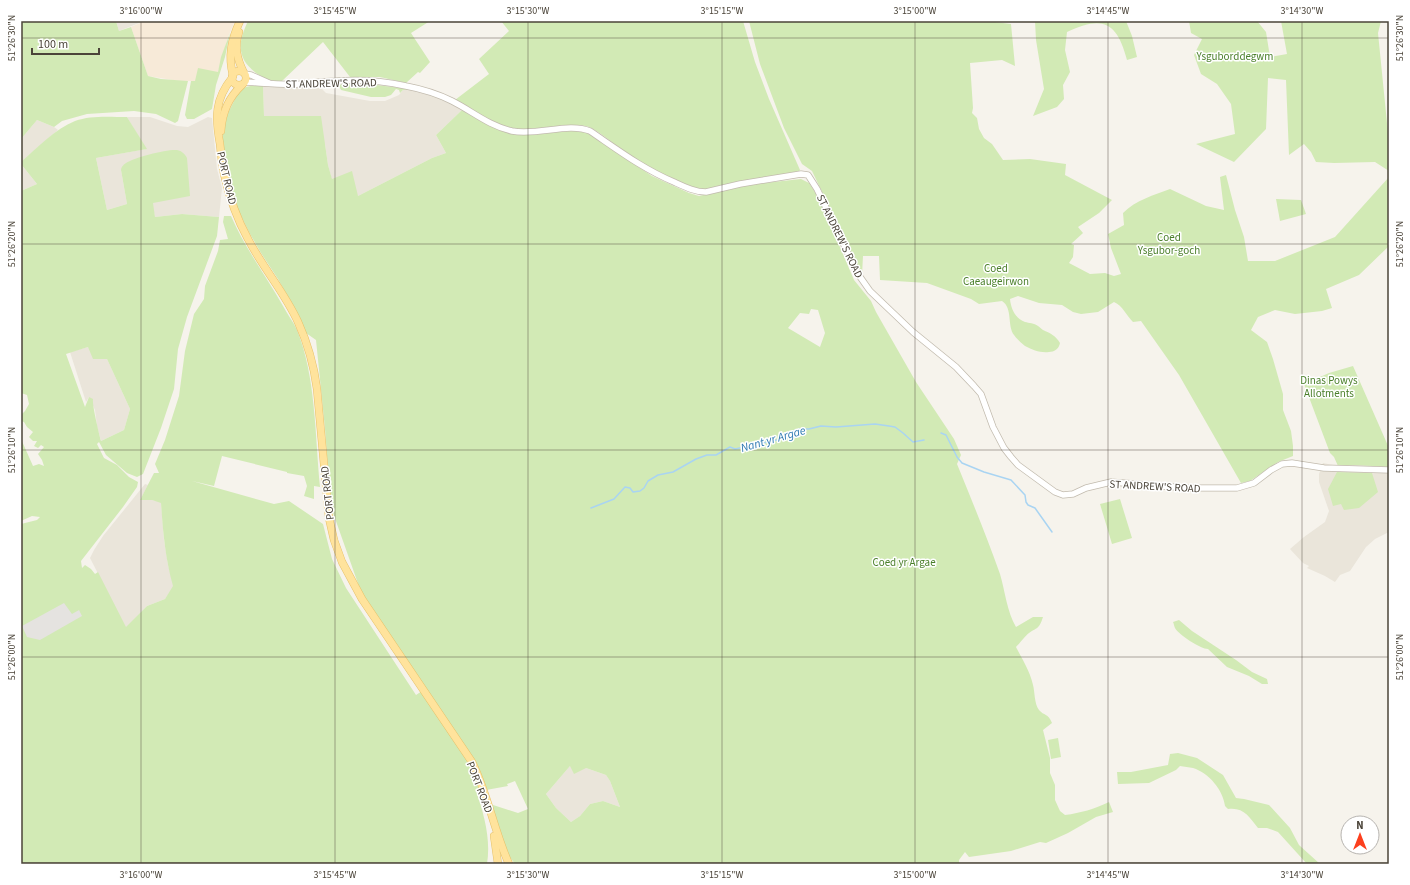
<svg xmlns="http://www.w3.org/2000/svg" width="1410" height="885" font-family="'Source Sans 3',sans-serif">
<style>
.residential{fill:#eae5da}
.commercial{fill:#f7ead8}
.green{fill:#d2eab5;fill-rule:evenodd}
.parking{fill:#e5e3e0}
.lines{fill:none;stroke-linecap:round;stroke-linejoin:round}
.stream{stroke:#a9d4f2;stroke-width:1.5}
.tertiary-casing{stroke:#c2bbae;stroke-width:7}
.primary-casing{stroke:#e6c16a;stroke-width:8}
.tertiary{stroke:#fff;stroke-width:5.5}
.primary{stroke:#ffe39c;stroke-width:7}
.ticks{fill:none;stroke:#4b4439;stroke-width:1;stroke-opacity:0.45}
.labels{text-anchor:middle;stroke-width:3;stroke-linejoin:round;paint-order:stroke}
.park-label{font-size:11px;fill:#4a7f2a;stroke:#fff}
.street-label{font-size:11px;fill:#4b4439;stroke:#fff}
.water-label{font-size:12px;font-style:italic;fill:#2e7ab2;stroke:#fff}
.neatline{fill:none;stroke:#4b4439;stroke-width:1.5}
.ticks-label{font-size:10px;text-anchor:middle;fill:#4b4439}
</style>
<rect width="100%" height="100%" fill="#f6f3ec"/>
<g class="residential">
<polygon points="116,21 144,21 119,31"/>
<polygon points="263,86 321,88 326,93 370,101 385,101 399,95 403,90 410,89 427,93 455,104 462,110 436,135 446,153 432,158 358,196 332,180 328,165 325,144 264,116"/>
<polygon points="127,117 150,117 177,126 188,127 208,117 212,118 215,149 217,169 222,188 219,217 182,214 155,217 152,203 121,170 127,204 107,210 96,158 146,149"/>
<polygon points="37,120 54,127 58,130 21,162 21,139"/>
<polygon points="21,164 37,184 21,191"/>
<polygon points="88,347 107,359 130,409 124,430 101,441 97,426 95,410 89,397 86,402 70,352"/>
<polygon points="1323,463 1338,466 1354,465 1389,467 1389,532 1375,539 1366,547 1350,571 1340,575 1335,582 1325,576 1307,568 1309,566 1303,563 1290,549 1304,537 1325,522 1329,511 1319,482 1319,474"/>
<polygon points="145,484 148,485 140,500 152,500 161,502 164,540 168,565 174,586 165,599 147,606 126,628 90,558 94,550 103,536"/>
<polygon points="570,766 586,768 606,775 610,781 620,807 603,801 590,804 580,816 571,822 556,808 546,794"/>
</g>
<polygon class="commercial" points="144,21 235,21 228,37 218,72 195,81 179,81 148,76 131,27"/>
<g class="green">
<polygon points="21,21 116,21 119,31 131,27 148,76 161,79 188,81 178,121 175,123 156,114 134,111 87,114 62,121 54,127 37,120 21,139"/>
<path d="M248,21H430L411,33L430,62L420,73L418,72L406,83L380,77H350L323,42L282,81C272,82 265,79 256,73C236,58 238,42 248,21Z"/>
<path d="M501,21H743L755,62L769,99L800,170L798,172L703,190C676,185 642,164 619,148C610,141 600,132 589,127C577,122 543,131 528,131C501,129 478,114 455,100L489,74L479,59L509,31Z"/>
<path d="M749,21H987L1011,24L1015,66L1002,60L970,63L973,108L972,113L977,118L979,129L984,138L992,144L1003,160L1030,159L1066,164L1065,175L1112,200L1099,213L1078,227L1083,233L1071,244L1074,245L1073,257L1069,263L1090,274L1105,273L1114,276L1121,274L1111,248L1108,234L1124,225L1123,213C1136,200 1154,195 1170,189L1206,206L1224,210L1220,177L1226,175L1235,210L1244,237L1248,261H1275L1335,237L1389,177V246L1359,275L1326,289L1332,308L1322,311L1295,314L1275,310L1258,317L1251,330L1267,342L1273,359L1283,394V410L1291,431L1293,446V456L1278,462L1250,481L1241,483L1179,375L1141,321L1133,322C1126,315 1123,306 1114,302L1098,312L1081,314L1073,312L1062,305L1039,303L1018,296L1010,299C1011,309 1015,318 1025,322C1029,323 1034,323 1038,326C1040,327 1041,329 1043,330C1050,333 1056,336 1060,343C1059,349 1054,352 1049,352C1040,353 1033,350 1025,346C1021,343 1017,339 1014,335C1007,326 1013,308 1002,301L979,304L971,299L927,283L880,280L879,256H863L862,275L812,171L802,164L784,128L760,64Z"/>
<path d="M1035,21H1126L1132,36L1137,57L1127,60C1117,22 1103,15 1067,32L1065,50L1070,72L1063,85L1064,99L1057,107L1033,116L1044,89L1036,40Z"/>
<polygon points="1189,21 1257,21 1266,32 1270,57 1287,54 1281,21 1381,21 1378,33 1389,143 1389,171 1375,162 1334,163 1316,162 1311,152 1304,144 1289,155 1286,80 1268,78 1266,129 1234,162 1196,144 1235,134 1231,104 1217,84 1201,74 1194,55 1202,39 1191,33"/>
<polygon points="230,33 225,57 216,85 212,109 194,119 187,119 185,115 191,81 195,81 198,68 218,72 221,57"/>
<polygon points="343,83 368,84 410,89 403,90 400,93 399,90 396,89 391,95 385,97 371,97 341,90 339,86"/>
<path d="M255,85L263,86L264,116H321L328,165L332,179L352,171L358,196L432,158L446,153L436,135L462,110C480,120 500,134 521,135C543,136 566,127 588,133L652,176L689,193L699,196L747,185L801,179L809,183L819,198L854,280L871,301L876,312L916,382L954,439L961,455L957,464C972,501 987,537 1000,574C1005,591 1007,612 1016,627L1033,617H1043C1039,629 1038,627 1029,633C1026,635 1020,643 1016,647C1022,659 1030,671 1033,685C1035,692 1034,703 1039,710C1044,716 1048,713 1052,723L1043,730L1050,758V773L1055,785V800L1060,811L1065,815C1081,813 1094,809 1109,802L1113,812L1096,817L1068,833L1046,843L1040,842L1011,851L969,857L965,852L959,860V864H515L506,852L490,804L518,813L528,809L515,781L507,784L508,786L486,790L476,791C484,814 491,839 487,864H21V524L37,520L40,517L32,516L21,521V439L33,466L39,464L44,466L42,460L38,454L44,447L41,445L38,448L34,446L37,441H33L29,437L33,432L27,427L24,422L21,421V415L25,411L29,404L27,395L21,393V191L37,184L21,164V162C37,148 55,129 75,121C91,115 111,117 127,117L147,149L96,158L107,210L127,204L121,170C121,167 123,165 126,163C135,157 167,149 177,150C182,151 185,154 187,158L190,196L153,203L155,217L182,214L219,217L217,236L187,317L178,349L174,389L161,428L143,474L137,477L127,473L106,455L99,442L97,444L104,458L117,465L129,477L138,482L137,487L123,507L81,561L82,568L85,565L91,569L95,574L98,572L126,627L147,606L165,599L173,586C165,557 163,532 161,503L152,500H140L154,473H159L155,464L165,440L179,396L185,351L194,314L204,299L205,286L218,251L220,240L228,239L223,222L224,216H231C245,248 266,276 283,306C287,314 293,321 297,330C316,377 315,435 320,487L314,486V499L304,496L307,486L304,476L287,473V472L222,456L214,486L192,481L274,504L289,501L323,524L332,559L346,588L416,695L425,689L361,592L331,507L325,429L316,340L306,333L297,313L278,279L261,253L250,234L238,210L228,176V168L225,161L222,139L227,115L236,97L241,90L246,87ZM811,309L818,310L825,333L820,347L788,328L800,313L809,314ZM88,347L93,359H107L130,409L124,430L101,441C99,433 92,405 93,399L89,397L85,407L66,354ZM570,766L574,774L586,768L606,775L610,781L620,807L603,801L590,804L580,816L571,822L556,808L546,794Z"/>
<polygon points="1276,199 1301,200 1306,214 1280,221"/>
<polygon points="1353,366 1389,448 1389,467 1354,465 1338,466 1334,457 1330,453 1304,384 1329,373"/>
<polygon points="1337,472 1372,473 1378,492 1359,508 1344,510 1341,504 1333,506 1328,489"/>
<polygon points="1120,499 1132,538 1112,544 1100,504"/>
<path d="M1179,620L1192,631L1236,660L1252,672L1267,679L1268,684H1262L1249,676L1227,667L1208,649C1201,649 1179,635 1175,628C1174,626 1174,624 1173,622Z"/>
<polygon points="1058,738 1061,757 1051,759 1048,740"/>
<path d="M1178,753L1197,758L1223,775L1236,798L1244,799L1269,805L1290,828L1299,845L1320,864H1307L1278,832L1267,828H1258C1249,817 1244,807 1228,809L1225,806C1223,790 1209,773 1193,768C1189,767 1184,767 1180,766L1176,770L1149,783L1118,784L1117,772H1131L1168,765L1170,754Z"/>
</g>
<polygon class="parking" points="64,603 72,614 79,610 82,616 40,640 27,637 22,626"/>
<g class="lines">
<g class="stream">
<polyline points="941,433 946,435 957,457 962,463 984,472 1011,480 1025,495 1026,502 1028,505 1035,508 1052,532"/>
<polyline points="591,508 614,499 625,487 630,488 633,492 640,491 644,488 648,481 658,475 673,472 696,459 707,455 716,455 730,447 735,449 777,440 788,436 793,431 800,429 809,429 821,426 836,427 875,424 889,426 895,427 903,433 913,442 924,440"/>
</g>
<g class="tertiary-casing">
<g id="tertiary">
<polyline points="245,74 251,75 269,83"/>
<path d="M245,82C264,83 282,85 300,84C312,83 324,81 336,81C359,79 384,81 406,86C422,89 438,94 452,101C472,111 489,126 512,131C538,136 568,122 590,131C618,150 643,169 674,182C685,187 695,192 706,192L740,184L801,174L808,175L817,189L858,274L870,291L913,332L956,367L974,386L981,394L993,427L1004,448L1011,457L1018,465L1055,492L1063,495L1073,494L1086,488L1111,482L1187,488H1237L1254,483L1271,470L1282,464L1292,463L1324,468L1389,470"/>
</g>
</g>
<g class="primary-casing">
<g id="primary">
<path d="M239,32C234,47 237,59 244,73"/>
<circle cx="239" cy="78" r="7"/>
<path d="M233,76C228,56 231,40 240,21"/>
<path d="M232,78C215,99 215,117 220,144C221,154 222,164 224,174C229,196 237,219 248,239C263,268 285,293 298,322C308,344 314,366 317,389L329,518L334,540L342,562L362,599L472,762C488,794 494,831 509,864"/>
<path d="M221,131C222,114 229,97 242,85"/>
<polyline points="494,836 498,864"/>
</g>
</g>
<use href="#tertiary" class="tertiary"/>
<use href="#primary" class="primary"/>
</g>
<path class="ticks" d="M141,21V864M335,21V864M528,21V864M722,21V864M915,21V864M1108,21V864M1302,21V864M21,38H1389M21,244H1389M21,450H1389M21,657H1389M21,863H1389"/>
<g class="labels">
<g class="park-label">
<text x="1235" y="60">Ysguborddegwm</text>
<text x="1169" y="241">Coed<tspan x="1169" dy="13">Ysgubor-goch</tspan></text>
<text x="996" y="272">Coed<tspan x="996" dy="13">Caeaugeirwon</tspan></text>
<text x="1329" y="384">Dinas Powys<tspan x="1329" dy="13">Allotments</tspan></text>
<text x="904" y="566">Coed yr Argae</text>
</g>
<g class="street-label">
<text transform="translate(331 83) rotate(-1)" y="4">ST ANDREW'S ROAD</text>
<text transform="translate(227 178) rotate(77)" y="4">PORT ROAD</text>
<text transform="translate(840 236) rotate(64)" y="4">ST ANDREW'S ROAD</text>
<text transform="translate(1155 486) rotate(3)" y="4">ST ANDREW'S ROAD</text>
<text transform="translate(327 493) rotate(-96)" y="4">PORT ROAD</text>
<text transform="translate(480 787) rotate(69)" y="4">PORT ROAD</text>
</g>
<g class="water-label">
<text transform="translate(773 439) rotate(-16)" y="4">Nant yr Argae</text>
</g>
</g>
<rect width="1410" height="885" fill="none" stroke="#ffffff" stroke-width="44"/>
<g transform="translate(1360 835)"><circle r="19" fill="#ffffff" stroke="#b7b4b0"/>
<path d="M0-3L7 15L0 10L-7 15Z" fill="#fc3f1d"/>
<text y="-6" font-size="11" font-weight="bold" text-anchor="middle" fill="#4b4439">N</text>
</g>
<path d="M32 48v6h67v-6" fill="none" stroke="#4b4439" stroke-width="2"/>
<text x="38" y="48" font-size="12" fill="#4b4439" stroke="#ffffff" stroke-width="3" paint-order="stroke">100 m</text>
<rect x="22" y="22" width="1366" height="841" class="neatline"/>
<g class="ticks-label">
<text x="141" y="14">3°16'00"W</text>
<text x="335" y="14">3°15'45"W</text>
<text x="528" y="14">3°15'30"W</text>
<text x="722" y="14">3°15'15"W</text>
<text x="915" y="14">3°15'00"W</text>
<text x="1108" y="14">3°14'45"W</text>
<text x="1302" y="14">3°14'30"W</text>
<text transform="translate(11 38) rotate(-90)" y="4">51°26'30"N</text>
<text transform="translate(1399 38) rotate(-90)" y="4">51°26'30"N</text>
<text transform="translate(11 244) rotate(-90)" y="4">51°26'20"N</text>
<text transform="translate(1399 244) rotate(-90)" y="4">51°26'20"N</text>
<text transform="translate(11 450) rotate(-90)" y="4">51°26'10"N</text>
<text transform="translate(1399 450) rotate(-90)" y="4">51°26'10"N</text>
<text transform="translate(11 657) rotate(-90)" y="4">51°26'00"N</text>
<text transform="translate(1399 657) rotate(-90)" y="4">51°26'00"N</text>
<text x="141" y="878">3°16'00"W</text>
<text x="335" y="878">3°15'45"W</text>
<text x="528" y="878">3°15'30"W</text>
<text x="722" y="878">3°15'15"W</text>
<text x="915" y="878">3°15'00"W</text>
<text x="1108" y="878">3°14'45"W</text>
<text x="1302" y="878">3°14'30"W</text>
</g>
</svg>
